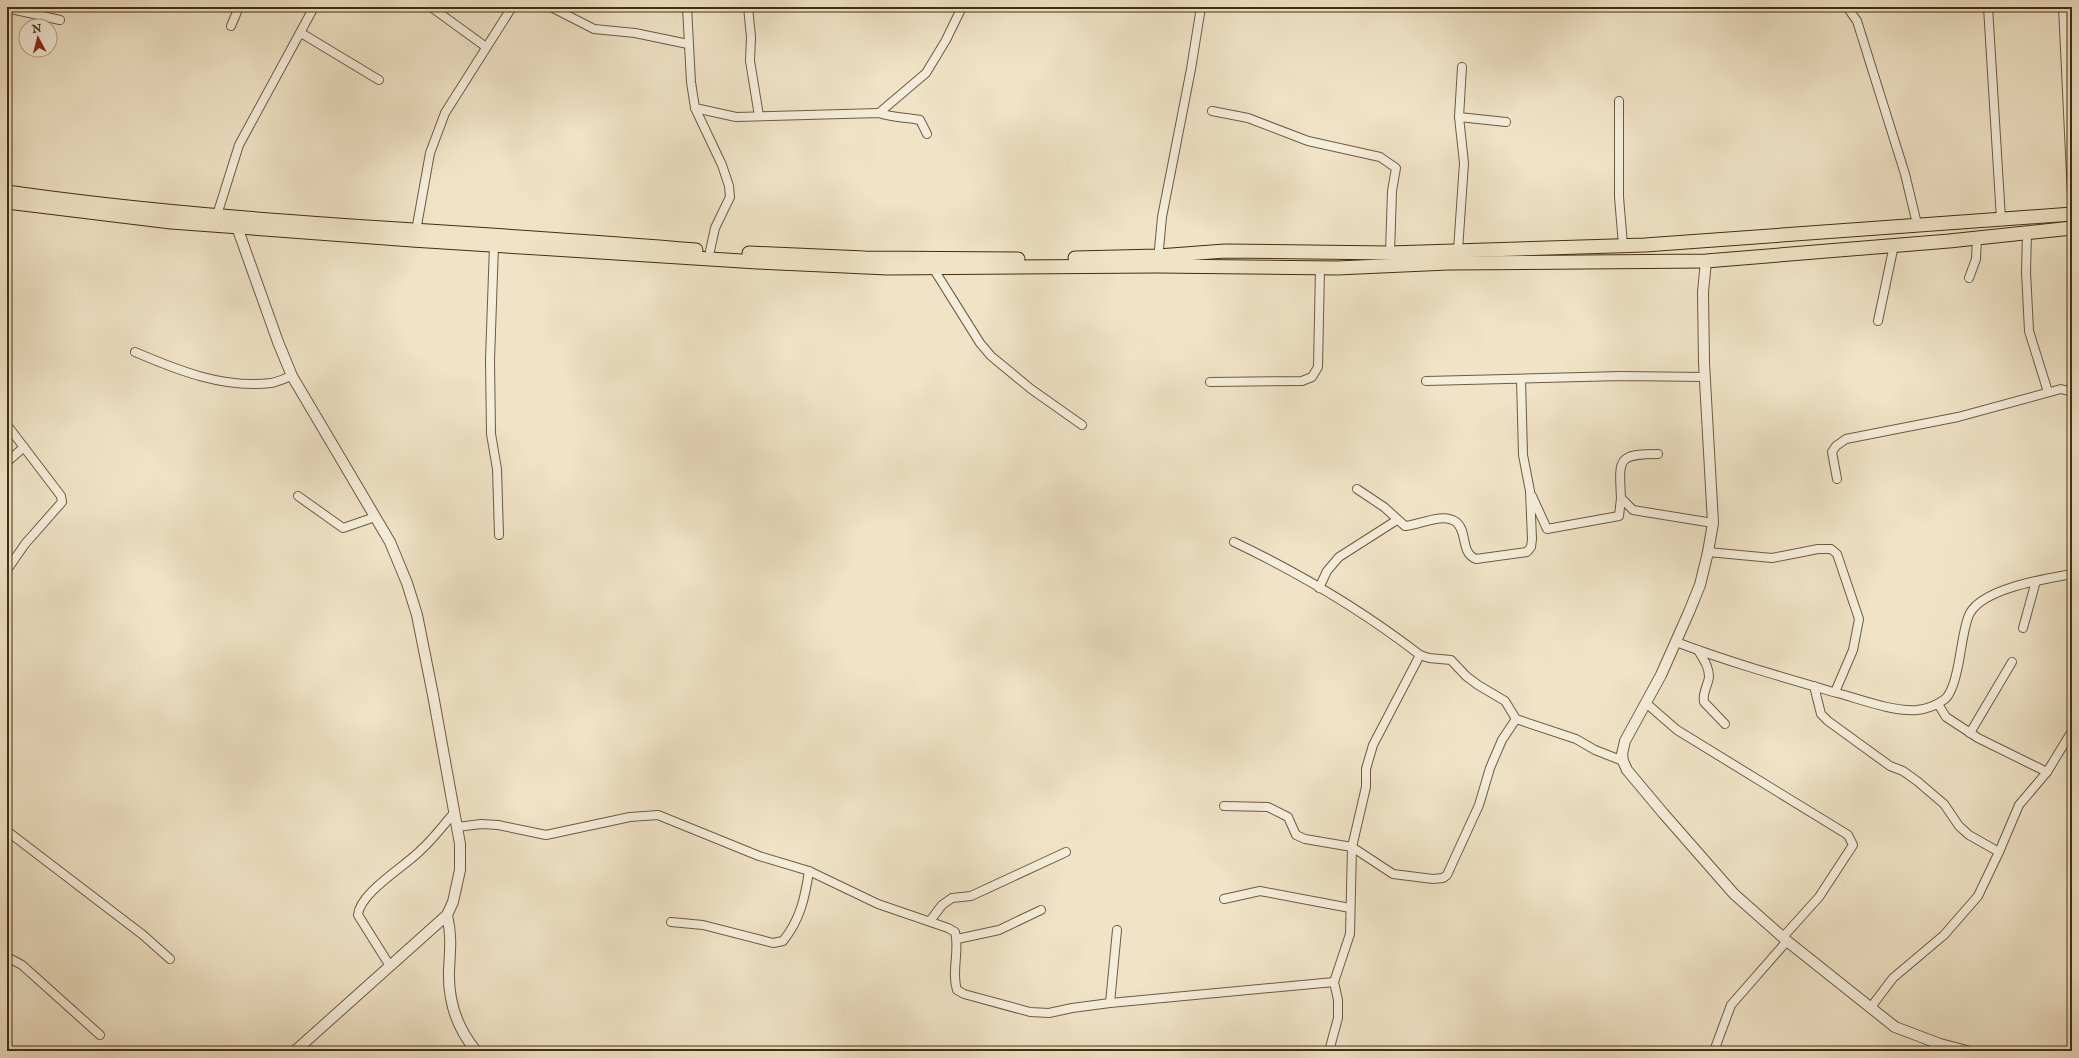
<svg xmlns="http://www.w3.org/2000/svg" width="2079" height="1058" font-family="'IM FELL English',serif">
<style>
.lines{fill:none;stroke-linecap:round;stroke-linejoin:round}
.minor-casing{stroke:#6e5b3d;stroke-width:10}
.tertiary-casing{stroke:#6e5b3d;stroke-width:12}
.primary-casing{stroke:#432e0f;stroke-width:15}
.minor{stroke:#f5eddb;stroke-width:8}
.tertiary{stroke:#f5eddb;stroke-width:10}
.primary{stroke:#f0e3c7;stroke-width:13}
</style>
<rect width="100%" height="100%" fill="#f0e3c7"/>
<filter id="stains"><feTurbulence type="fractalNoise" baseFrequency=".005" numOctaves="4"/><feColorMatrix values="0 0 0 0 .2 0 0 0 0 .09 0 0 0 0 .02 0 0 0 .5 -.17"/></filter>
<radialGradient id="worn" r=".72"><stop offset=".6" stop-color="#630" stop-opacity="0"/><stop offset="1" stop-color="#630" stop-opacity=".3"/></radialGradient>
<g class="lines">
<g class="minor-casing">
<g id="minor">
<polyline points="431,7 486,47"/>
<polyline points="551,7 594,29 635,33 688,44"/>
<polyline points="687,7 691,82 695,108 722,165 729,186 730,197 715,228 710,251"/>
<polyline points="748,7 751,37 750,61 759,116"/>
<polyline points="1847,7 1857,21 1905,174 1917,224"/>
<polyline points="1988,7 2001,219"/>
<polyline points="2063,7 2072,196"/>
<polyline points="7,8 60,20"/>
<polyline points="231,26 239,7"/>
<polyline points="301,33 379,80"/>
<polyline points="1619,101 1619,197 1623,245"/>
<path d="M695,108L736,117L879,113C893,118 906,117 920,120L927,134"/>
<polyline points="1212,111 1248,118 1308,141 1380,157 1396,168 1392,191 1390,253"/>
<polyline points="879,113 926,73 946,40 962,7"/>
<polyline points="1459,117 1506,122"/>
<polyline points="217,215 239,145 314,7"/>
<polyline points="416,231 430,153 445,113 512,7"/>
<polyline points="2027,233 2026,272 2029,331 2048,392"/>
<polyline points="494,245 490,360 491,434 497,469 499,535"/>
<polyline points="1458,250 1464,163 1459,117 1462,67"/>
<polyline points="1158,260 1162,217 1191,69 1201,7"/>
<polyline points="933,268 980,343 991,356 1031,389 1082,425"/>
<polyline points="1969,278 1976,259 1977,238"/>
<polyline points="1878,321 1894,245"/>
<path d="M135,352C177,370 224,389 271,383C278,382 285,378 292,376"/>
<polyline points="1426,381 1621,376 1705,377"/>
<polyline points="1210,382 1302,381 1312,377 1318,367 1320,268"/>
<polyline points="7,425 61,496 62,502 25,544 7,570"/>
<polyline points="7,462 24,447"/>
<polyline points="1837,479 1832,452 1836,446 1846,439 1958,417 2061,389 2072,392"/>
<path d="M1357,489L1384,507L1405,526C1419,525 1443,512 1456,522C1468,531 1460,553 1476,559L1527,552L1531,547L1532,539L1530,491L1523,455L1521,379"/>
<polyline points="298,496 343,528 375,517"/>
<polyline points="1532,496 1547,529 1619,516 1621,498 1633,510 1713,523"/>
<path d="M1621,498C1619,459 1617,454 1658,454"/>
<path d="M1234,542C1299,573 1363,611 1420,655L1429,658L1451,660L1466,676L1478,685L1505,701L1516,719L1576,739L1595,750L1623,761"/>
<polyline points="1708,552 1772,558 1818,549 1831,549 1837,554 1859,619 1853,650 1835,692"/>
<polyline points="1319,588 1327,571 1339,557 1397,520"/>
<polyline points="2023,628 2036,581"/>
<path d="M1676,642C1729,662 1782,677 1837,693C1860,699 1893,712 1917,710C1926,709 1937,705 1945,699C1952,693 1956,676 1958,666C1961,653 1964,623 1970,613C1984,588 2045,579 2072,574"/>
<path d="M1698,650C1703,659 1709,666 1709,677C1708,685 1702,693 1704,702L1725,724"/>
<polyline points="1814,686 1821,714 1828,721 1890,766 1903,771 1917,781 1944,804 1959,826 1969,835 1999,852"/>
<polyline points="1646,703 1677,730 1848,835 1853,845 1819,897 1783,937"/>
<polyline points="1938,704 1946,717 1978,738 2047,772"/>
<polyline points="1970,733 2012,662"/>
<polyline points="1224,806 1268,807 1288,817 1296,835 1305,839 1352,847 1393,874 1433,879 1443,878 1447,875 1479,805 1490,768 1502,740 1516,719"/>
<path d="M457,827L481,824L498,825L546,835L630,817L658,815L759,856L809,871L878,904L948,928L955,932C960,951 951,971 957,990L964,994L1030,1012L1049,1013L1072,1008L1110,1003L1334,982"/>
<polyline points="7,831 143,935 170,959"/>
<polyline points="1224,899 1260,891 1350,908"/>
<polyline points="930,921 942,905 952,898 971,896 1066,852"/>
<path d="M671,922L703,925L773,943L783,941C800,920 805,898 809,871"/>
<polyline points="957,939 999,930 1041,910"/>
<polyline points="7,957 22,965 100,1035"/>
<path d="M390,966L358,915C360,892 406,866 422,849C434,838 444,824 455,812"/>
<polyline points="1110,1003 1117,930"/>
<polyline points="1871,1007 1893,978 1944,935 1978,896 1999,852 2019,805 2047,772 2072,731"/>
<polyline points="1329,1051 1338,1018 1338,1000 1334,982 1350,934 1352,847 1366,787 1366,769 1373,745 1420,655"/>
<polyline points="1714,1051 1731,1005 1787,941"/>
</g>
</g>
<g class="tertiary-casing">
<g id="tertiary">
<polyline points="237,227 278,342 292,376 390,542 407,583 417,615 433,695 460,844 460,870 453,902 447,915 295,1051"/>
<polyline points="1706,261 1703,292 1704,363 1713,523 1708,552 1700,585 1689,612 1661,675 1625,741 1622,754 1623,761 1627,770 1663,813 1734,894 1787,941 1895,1027 1940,1044 1967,1051"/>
<path d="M447,915C452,937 450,949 449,971C448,1001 457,1028 476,1051"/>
</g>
</g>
<g class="primary-casing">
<g id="primary">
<path d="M7,192C235,225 466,230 696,250"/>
<polyline points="7,202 171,222 412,240 757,262 888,268 1157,266 1337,268 1448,263 1706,261 1949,241 2072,228"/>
<polyline points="749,253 865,258 1018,259"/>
<polyline points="1075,258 1158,256 1225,251 1390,253 1645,245 2072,214"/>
</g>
</g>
<use href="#minor" class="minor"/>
<use href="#tertiary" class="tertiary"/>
<use href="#primary" class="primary"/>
</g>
<rect width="2079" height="1058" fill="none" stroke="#f0e3c7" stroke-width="24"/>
<rect x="8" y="8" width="2063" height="1042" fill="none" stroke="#432e0f" stroke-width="2"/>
<rect x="12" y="12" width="2055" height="1034" fill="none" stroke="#432e0f"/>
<g transform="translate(38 38) rotate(353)"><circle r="19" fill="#f5eddb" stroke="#aea189"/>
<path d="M0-3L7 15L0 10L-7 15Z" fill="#8f2418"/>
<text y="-6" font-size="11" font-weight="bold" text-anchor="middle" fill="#432e0f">N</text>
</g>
<rect width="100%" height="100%" filter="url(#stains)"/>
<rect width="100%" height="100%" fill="url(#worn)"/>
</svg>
